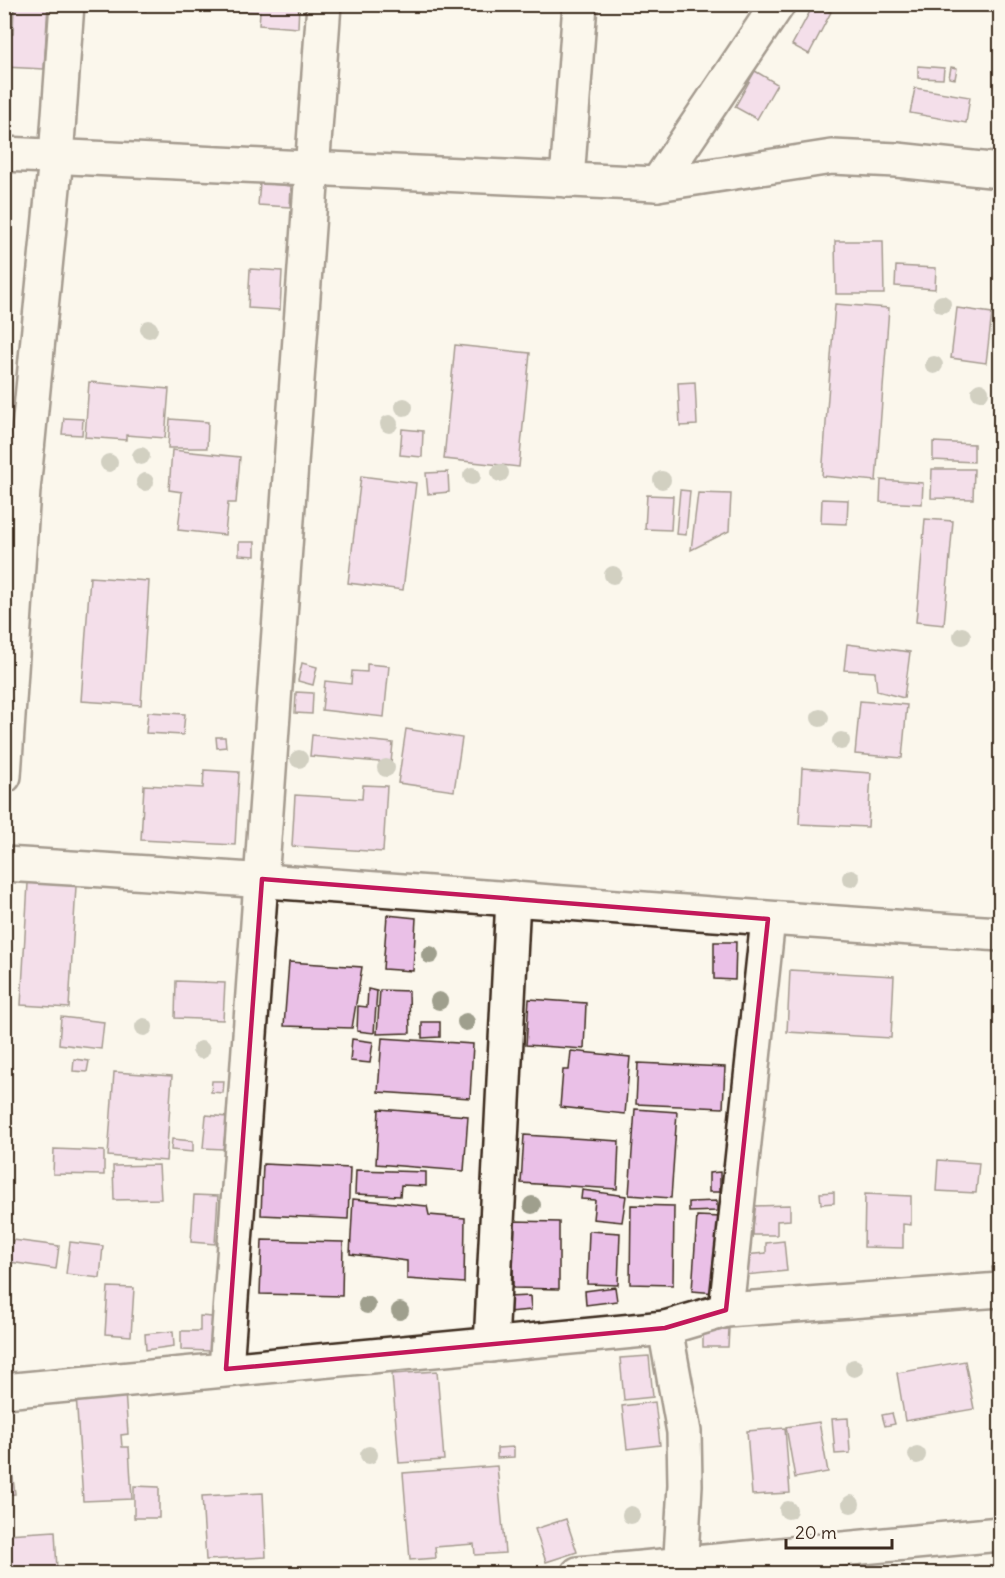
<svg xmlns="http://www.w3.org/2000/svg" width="1005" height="1578" font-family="Delius,sans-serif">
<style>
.building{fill:#eac0e7;stroke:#3b2a1e;stroke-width:1.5}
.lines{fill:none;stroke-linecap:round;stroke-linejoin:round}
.minor-casing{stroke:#3b2a1e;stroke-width:38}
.minor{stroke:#fbf7ec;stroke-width:33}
.tree{fill:#9f9f8d}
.marked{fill:none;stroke:#c2185b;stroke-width:4.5;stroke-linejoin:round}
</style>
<rect width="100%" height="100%" fill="#fbf7ec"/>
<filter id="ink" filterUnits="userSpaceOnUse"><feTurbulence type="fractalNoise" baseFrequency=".0167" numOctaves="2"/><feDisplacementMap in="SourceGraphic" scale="12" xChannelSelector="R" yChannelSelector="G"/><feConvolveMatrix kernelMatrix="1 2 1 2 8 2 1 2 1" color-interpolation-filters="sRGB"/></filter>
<g filter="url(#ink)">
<g class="building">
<polygon points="14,4 48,4 44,69 4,67 5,34 13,34"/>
<polygon points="118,4 146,4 146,11 118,10"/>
<polygon points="207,4 299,4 298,28 259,25 260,12 207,9"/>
<polygon points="814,4 831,12 809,54 792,45"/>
<polygon points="918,66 944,68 943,79 918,78"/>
<polygon points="951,67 957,68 955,79 949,78"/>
<polygon points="755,71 777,84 757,119 735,107"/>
<polygon points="915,88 970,97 966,123 910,113"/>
<polygon points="260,183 291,186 290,207 258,205"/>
<polygon points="835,241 883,241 884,294 836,294"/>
<polygon points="896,266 936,268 935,289 895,286"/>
<polygon points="250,269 282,271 280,310 248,308"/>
<polygon points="835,304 889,308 876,481 822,476"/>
<polygon points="957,308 992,313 986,363 951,358"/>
<polygon points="455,345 530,353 519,467 444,459"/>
<polygon points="89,382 169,389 165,438 126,435 126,440 85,437"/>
<polygon points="695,382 697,425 680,426 678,383"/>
<polygon points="64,418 83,419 82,435 62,434"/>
<polygon points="170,419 208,422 207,448 168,448"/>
<polygon points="402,429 423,431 422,457 400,455"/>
<polygon points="933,442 974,444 974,462 933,460"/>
<polygon points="172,450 240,457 236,503 228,503 225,535 178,530 182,492 169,490"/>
<polygon points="932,469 974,469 973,499 931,498"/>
<polygon points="448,472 449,492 428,494 426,473"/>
<polygon points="361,476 416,483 403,590 348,583"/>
<polygon points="881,480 923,483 922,504 880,502"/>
<polygon points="680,490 690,491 686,535 676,534"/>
<polygon points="698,493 731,494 729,531 691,550"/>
<polygon points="647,495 673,496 671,530 645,529"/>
<polygon points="822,499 848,500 847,524 821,523"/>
<polygon points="925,519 953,521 944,625 916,622"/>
<polygon points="239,542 255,542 255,556 239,555"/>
<polygon points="90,577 149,581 141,705 81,701"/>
<polygon points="847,644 910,652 904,698 877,691 875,672 844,670"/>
<polygon points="302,663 317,667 313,685 298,681"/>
<polygon points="367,664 389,666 384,717 322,710 325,681 351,684 352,671 367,672"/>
<polygon points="296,692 313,693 312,714 295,713"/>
<polygon points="860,701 907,705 902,758 855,754"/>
<polygon points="148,712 185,714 183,735 146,733"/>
<polygon points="406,729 462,738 454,791 398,783"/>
<polygon points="312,735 393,743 391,763 310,756"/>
<polygon points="216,737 225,737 226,747 217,748"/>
<polygon points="802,768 871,773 868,827 799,824"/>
<polygon points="204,770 239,772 235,845 141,840 144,785 203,788"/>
<polygon points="363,785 387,786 383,852 292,846 295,795 362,799"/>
<polygon points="28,883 76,886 69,1008 21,1005"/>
<polygon points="387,915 416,918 413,971 383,969"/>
<polygon points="714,942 736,942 735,980 714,979"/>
<polygon points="289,962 362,967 352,1028 284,1026"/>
<polygon points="790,970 894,976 891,1038 787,1032"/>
<polygon points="176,981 225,983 223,1020 175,1018"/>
<polygon points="368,989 377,991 374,1033 357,1031 358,1006 367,1007"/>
<polygon points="380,990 409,991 410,1033 377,1034"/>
<polygon points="529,999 586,1003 584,1049 526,1045"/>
<polygon points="61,1017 104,1022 101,1049 59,1044"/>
<polygon points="422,1022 440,1022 440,1037 422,1038"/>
<polygon points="382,1038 473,1044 470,1098 378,1092"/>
<polygon points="352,1039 373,1042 370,1063 350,1061"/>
<polygon points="571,1051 630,1057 625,1114 560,1107 563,1070 569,1070"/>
<polygon points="74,1059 89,1061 87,1072 73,1071"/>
<polygon points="638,1063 725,1067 723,1108 636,1104"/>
<polygon points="114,1072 172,1076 166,1161 108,1156"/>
<polygon points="212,1081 224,1081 223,1093 211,1092"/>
<polygon points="379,1109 468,1116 464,1171 376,1164"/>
<polygon points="635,1109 677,1112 671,1198 629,1195"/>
<polygon points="206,1115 227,1117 223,1149 203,1148"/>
<polygon points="524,1135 619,1141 617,1189 521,1183"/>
<polygon points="172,1139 193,1141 193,1152 171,1150"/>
<polygon points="54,1149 104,1151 104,1175 53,1174"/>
<polygon points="938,1160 979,1163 976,1193 936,1191"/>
<polygon points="263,1164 350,1168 348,1219 261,1215"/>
<polygon points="159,1165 161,1199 114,1200 113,1166"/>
<polygon points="356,1170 426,1172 426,1186 401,1185 400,1196 355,1194"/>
<polygon points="720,1172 720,1192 709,1192 709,1173"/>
<polygon points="582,1190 626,1196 622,1222 593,1219 595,1200 581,1199"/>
<polygon points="834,1192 834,1203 821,1204 820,1193"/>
<polygon points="865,1194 911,1196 911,1225 903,1224 903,1248 864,1247"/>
<polygon points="194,1195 218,1196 215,1244 191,1242"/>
<polygon points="353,1199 427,1206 429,1215 465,1218 464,1283 407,1279 407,1261 350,1254"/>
<polygon points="717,1201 717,1211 689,1212 689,1202"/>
<polygon points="631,1205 674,1206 673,1285 630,1284"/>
<polygon points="790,1205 790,1220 777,1221 777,1235 753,1235 753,1206"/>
<polygon points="997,1214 1000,1214 1000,1245"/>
<polygon points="697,1216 721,1217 716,1293 692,1291"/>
<polygon points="513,1221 559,1222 559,1289 513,1288"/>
<polygon points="589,1231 620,1233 618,1285 587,1284"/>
<polygon points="13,1240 59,1246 56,1269 10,1262"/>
<polygon points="262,1240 343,1242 342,1296 260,1294"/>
<polygon points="784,1241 787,1271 745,1275 744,1255 766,1253 766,1243"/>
<polygon points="70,1242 103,1246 100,1278 66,1274"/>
<polygon points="1000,1265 1000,1279 994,1280 992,1267"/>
<polygon points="108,1287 134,1288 131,1336 105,1334"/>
<polygon points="615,1287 617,1301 586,1305 585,1291"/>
<polygon points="530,1296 531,1310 508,1312 507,1297"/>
<polygon points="1000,1297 1000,1323 997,1323 994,1298"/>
<polygon points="200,1316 212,1317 212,1351 181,1350 181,1331 200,1331"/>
<polygon points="703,1329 729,1329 728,1347 703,1347"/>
<polygon points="173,1331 174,1346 146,1350 145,1334"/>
<polygon points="649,1356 653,1397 624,1400 620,1358"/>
<polygon points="965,1361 974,1409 905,1421 897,1373"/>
<polygon points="437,1371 444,1460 399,1463 392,1374"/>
<polygon points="125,1391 128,1434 121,1435 122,1447 129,1447 132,1499 83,1501 76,1394"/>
<polygon points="655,1402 660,1445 627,1449 622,1406"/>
<polygon points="892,1413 895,1424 885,1426 882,1415"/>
<polygon points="848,1418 850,1453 835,1454 832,1419"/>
<polygon points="819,1422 828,1472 795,1478 786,1427"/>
<polygon points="785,1428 790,1493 752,1495 747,1431"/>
<polygon points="9,1446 15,1494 4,1495 4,1447"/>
<polygon points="514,1447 514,1457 497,1458 497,1448"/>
<polygon points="497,1466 505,1553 475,1555 474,1544 435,1547 436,1558 410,1560 403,1473"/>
<polygon points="134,1486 159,1487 159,1518 134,1518"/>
<polygon points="263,1493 266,1557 206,1560 202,1496"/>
<polygon points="566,1519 577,1552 546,1562 535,1529"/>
<polygon points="55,1531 57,1570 9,1574 7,1534"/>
<polygon points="1000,1566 1000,1574 983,1574 982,1568"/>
</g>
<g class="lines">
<g class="minor-casing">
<g id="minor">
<polyline points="4,154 657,184 832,157 897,160 1000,171"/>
<polyline points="567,180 580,4"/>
<polyline points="657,184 778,4"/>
<polyline points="4,776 23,490 56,157 67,4"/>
<path d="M4,864C337,883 668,913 1000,934"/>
<polyline points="726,1310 768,919"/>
<polyline points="665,1328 684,1432 685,1485 680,1574"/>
<polyline points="491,1345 513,898"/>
<polyline points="226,1369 324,4"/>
<polyline points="4,1391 665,1328 726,1310 1000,1290"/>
<polyline points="578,1574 1000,1534"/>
</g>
</g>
<use href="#minor" class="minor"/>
</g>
<g class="tree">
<circle cx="942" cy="304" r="9"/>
<circle cx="149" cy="329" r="9"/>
<circle cx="934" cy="365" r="9"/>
<circle cx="980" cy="392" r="9"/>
<circle cx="404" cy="407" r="9"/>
<circle cx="389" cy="424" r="9"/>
<circle cx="141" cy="456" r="9"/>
<circle cx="109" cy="463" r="9"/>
<circle cx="500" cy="473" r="9"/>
<circle cx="472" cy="476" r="9"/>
<circle cx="662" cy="480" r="9"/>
<circle cx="145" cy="482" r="9"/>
<circle cx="613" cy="575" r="9"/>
<circle cx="962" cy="636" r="9"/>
<circle cx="820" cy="718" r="9"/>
<circle cx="841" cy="741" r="9"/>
<circle cx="299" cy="759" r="9"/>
<circle cx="386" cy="768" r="9"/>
<circle cx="851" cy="878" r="9"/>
<circle cx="430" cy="955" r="9"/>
<circle cx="439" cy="1001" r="9"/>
<circle cx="466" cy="1022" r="9"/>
<circle cx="144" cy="1027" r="9"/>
<circle cx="201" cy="1050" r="9"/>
<circle cx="532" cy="1205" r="9"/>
<circle cx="367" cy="1305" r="9"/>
<circle cx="400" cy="1311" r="9"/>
<circle cx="854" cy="1368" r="9"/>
<circle cx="369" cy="1455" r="9"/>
<circle cx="917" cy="1455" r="9"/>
<circle cx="851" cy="1504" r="9"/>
<circle cx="788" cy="1510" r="9"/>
<circle cx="631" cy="1515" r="9"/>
</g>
</g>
<path d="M0 0H1005V1578H0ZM262,879L768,919L726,1310L665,1328L226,1369Z" fill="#fbf7ec" fill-opacity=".55" fill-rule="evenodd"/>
<path class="marked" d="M262,879L768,919L726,1310L665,1328L226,1369Z"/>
<rect width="1005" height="1578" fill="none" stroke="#fbf7ec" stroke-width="24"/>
<rect x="12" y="12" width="981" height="1554" fill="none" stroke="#3b2a1e" stroke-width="2" filter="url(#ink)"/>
<path d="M786 1539v9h106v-9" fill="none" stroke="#3b2a1e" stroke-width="3"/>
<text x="795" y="1539" font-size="18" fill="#3b2a1e" stroke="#fbf7ec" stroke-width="4.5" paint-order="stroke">20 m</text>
</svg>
